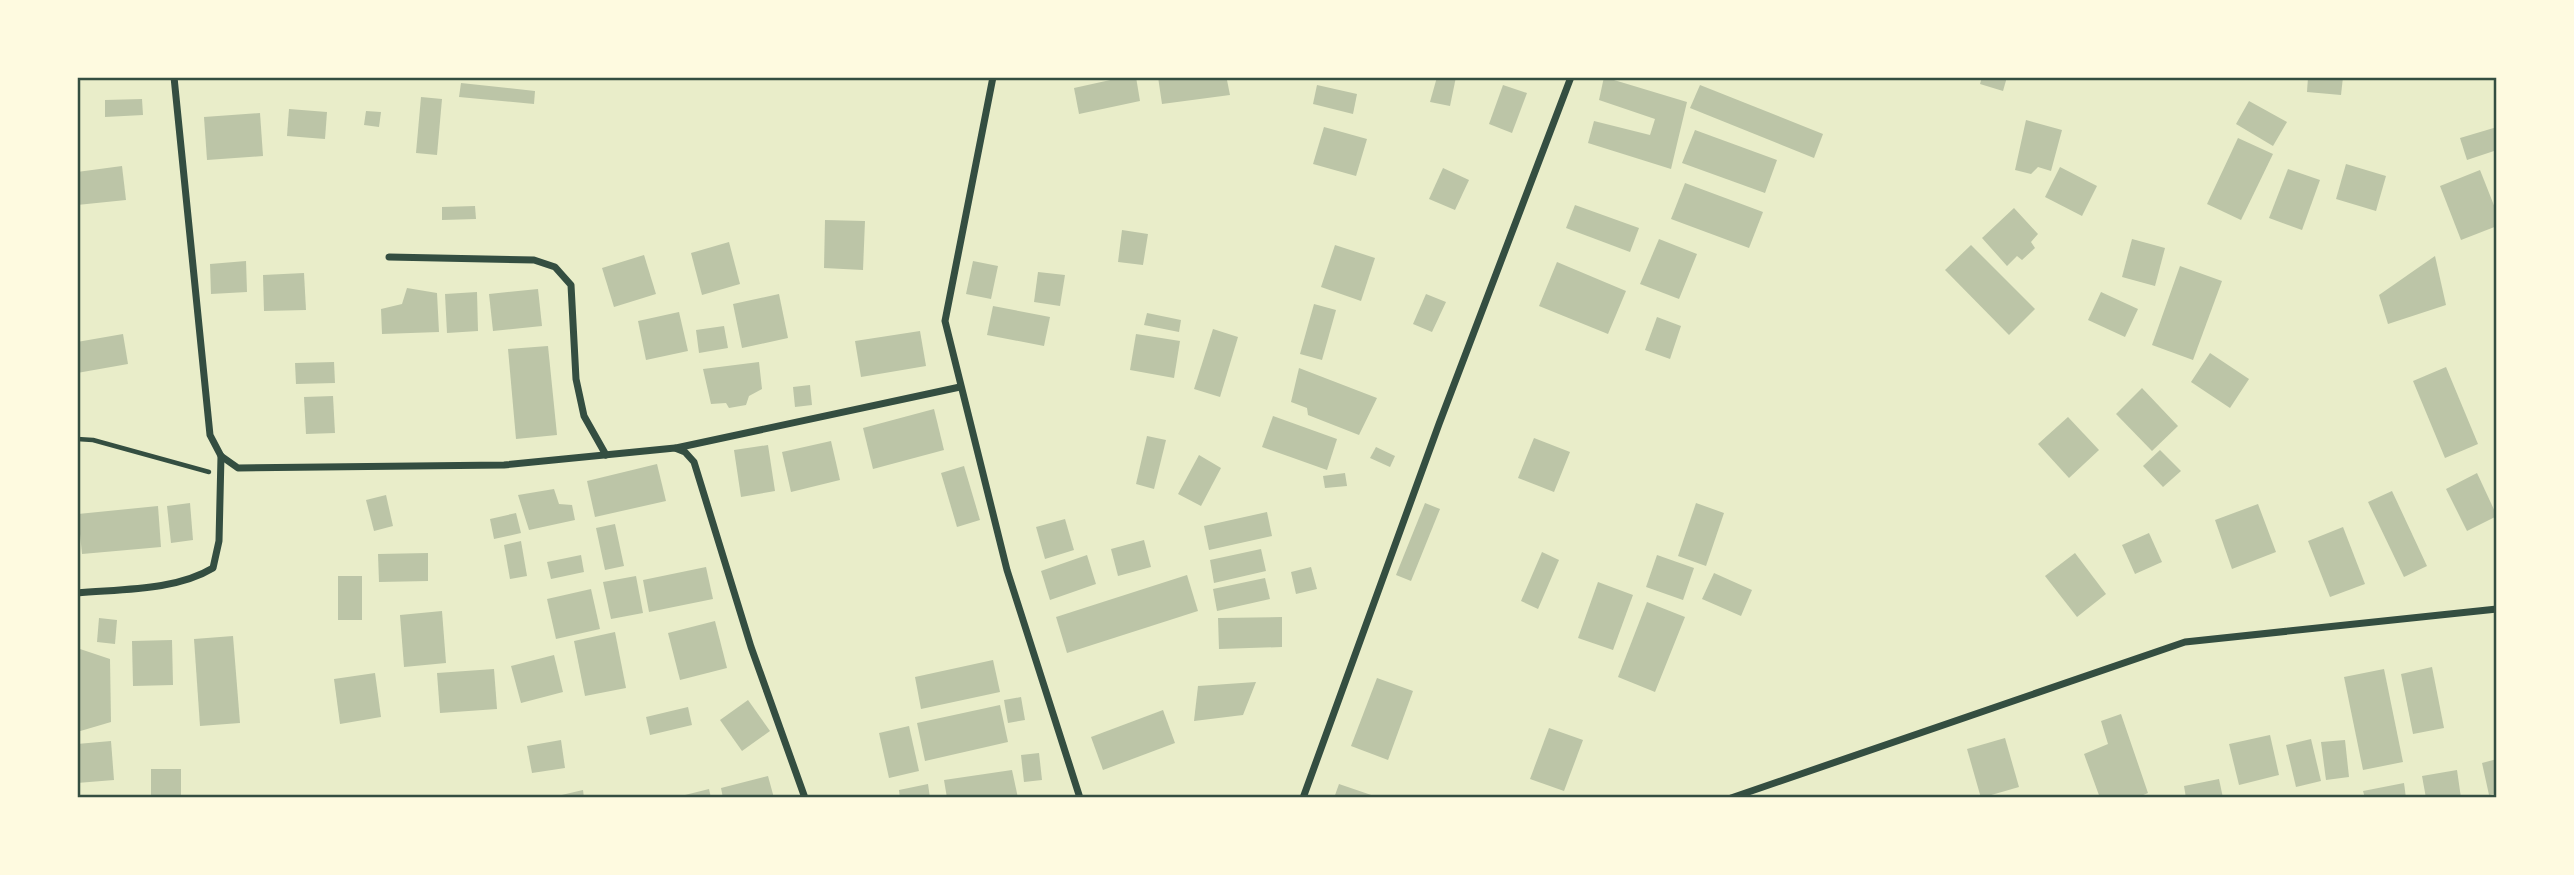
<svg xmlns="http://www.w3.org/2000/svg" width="2574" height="875" font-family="'Asap Condensed',sans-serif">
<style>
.building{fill:#bcc5a7}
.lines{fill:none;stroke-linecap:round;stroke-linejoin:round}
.path{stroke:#344e41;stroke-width:4.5}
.minor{stroke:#344e41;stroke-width:7}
.neatline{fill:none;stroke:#344e41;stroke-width:2.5}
</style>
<rect width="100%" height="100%" fill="#e9edc9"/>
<g class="building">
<polygon points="1124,77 1136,77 1140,101 1079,114 1074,88"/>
<polygon points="1158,77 1232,77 1227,80 1230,95 1162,104"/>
<polygon points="1437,77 1456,77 1450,106 1430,102"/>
<polygon points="1604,77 1687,102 1671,169 1588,143 1594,121 1650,135 1655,119 1599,100"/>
<polygon points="1982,77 2007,77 2003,91 1980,84"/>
<polygon points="2308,77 2343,77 2341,95 2307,92"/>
<polygon points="461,83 535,91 534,104 459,97"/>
<polygon points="1317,85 1357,94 1353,114 1313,104"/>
<polygon points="1503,85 1527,93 1512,133 1489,124"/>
<polygon points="1700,85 1823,134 1814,158 1690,108"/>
<polygon points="421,97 442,99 437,155 416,153"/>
<polygon points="142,99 143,115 105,117 105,100"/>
<polygon points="2249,101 2287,122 2273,146 2236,124"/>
<polygon points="289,109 327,112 325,139 287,136"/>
<polygon points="366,111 381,112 379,127 364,125"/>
<polygon points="260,113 263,156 207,160 204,117"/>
<polygon points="2026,120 2062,130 2051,171 2038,167 2031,174 2015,170"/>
<polygon points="1324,127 1367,139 1356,176 1313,164"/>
<polygon points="2497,127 2497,150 2467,160 2460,138"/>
<polygon points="1695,130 1777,160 1765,193 1682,163"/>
<polygon points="2238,138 2273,154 2241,220 2207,204"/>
<polygon points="2346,164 2386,176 2376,211 2336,199"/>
<polygon points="122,166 126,200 77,205 77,172"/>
<polygon points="2060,167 2097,186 2082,216 2045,197"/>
<polygon points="1443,168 1469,180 1455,210 1429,199"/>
<polygon points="2288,169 2320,180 2302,230 2269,218"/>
<polygon points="2480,170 2497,213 2497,226 2461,240 2440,186"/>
<polygon points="1685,183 1763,212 1749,248 1671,219"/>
<polygon points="1575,205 1639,228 1630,252 1566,228"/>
<polygon points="475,206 476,219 442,220 442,207"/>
<polygon points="2014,208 2038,234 2031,242 2035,248 2022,260 2017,256 2007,266 1982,238"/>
<polygon points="825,220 865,221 863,270 824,268"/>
<polygon points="1122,230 1148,234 1143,265 1118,262"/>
<polygon points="1659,239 1697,254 1679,299 1640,284"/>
<polygon points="2132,239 2165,248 2155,286 2122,277"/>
<polygon points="729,242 740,284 702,295 691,253"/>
<polygon points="1335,245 1375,258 1361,301 1321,287"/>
<polygon points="1971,245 2035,309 2009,335 1945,270"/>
<polygon points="644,255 656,294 614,307 602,268"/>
<polygon points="2435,256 2446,305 2388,324 2379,295"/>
<polygon points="246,261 247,292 211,294 210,264"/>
<polygon points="973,261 998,266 991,299 966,294"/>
<polygon points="1557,262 1626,291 1608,334 1539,306"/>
<polygon points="2180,266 2222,281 2193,360 2152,345"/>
<polygon points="1038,272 1065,275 1060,306 1034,302"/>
<polygon points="304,273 306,310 264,311 263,275"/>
<polygon points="407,288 437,293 439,332 382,334 381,309 402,304"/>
<polygon points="538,289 542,326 493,331 489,294"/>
<polygon points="477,292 478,331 447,333 445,294"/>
<polygon points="2101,292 2138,309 2125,337 2088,320"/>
<polygon points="779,294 788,338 742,348 733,304"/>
<polygon points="1426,294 1446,302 1432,332 1413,324"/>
<polygon points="1314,304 1336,310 1322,360 1300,354"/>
<polygon points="993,306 1050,317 1044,346 987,335"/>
<polygon points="679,312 688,351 646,360 638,321"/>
<polygon points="1147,313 1181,320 1179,332 1144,325"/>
<polygon points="1657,317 1681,326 1670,359 1645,350"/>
<polygon points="724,326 728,348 699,353 696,330"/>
<polygon points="1213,329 1238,337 1220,397 1194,389"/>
<polygon points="920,331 926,366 861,377 855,341"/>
<polygon points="123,334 128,364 77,373 77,342"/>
<polygon points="1136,334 1180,341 1174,378 1130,370"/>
<polygon points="548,346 557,435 516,439 508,349"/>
<polygon points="2210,353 2249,379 2230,408 2191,382"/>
<polygon points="334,362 335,383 296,384 295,363"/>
<polygon points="759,362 762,389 749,396 746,405 729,408 726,403 711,404 703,369"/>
<polygon points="2446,367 2478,444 2445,458 2413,381"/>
<polygon points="1299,368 1377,398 1359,435 1308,415 1307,408 1291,402"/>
<polygon points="810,385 812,405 795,407 793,387"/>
<polygon points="2142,388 2178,426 2152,451 2116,414"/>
<polygon points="333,396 335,433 306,434 304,397"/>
<polygon points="934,409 944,450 873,469 863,428"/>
<polygon points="1273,416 1337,439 1327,470 1262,447"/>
<polygon points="2068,417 2099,450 2069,478 2038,444"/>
<polygon points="1147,436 1166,440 1154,489 1136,484"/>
<polygon points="1534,438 1570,452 1554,492 1518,478"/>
<polygon points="831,441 840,480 791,492 782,452"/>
<polygon points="768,445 775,491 741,497 734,450"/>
<polygon points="1376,447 1395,456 1390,467 1370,458"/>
<polygon points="2160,450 2181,471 2163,487 2143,466"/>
<polygon points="1199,455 1221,468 1201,506 1178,494"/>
<polygon points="657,464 666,501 595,517 587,481"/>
<polygon points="964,466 980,520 957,527 941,473"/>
<polygon points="1345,473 1347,486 1325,488 1323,476"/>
<polygon points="2477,473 2497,516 2467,531 2446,489"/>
<polygon points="554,489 559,504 572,505 575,520 529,530 518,495"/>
<polygon points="2392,491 2427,566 2404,577 2368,502"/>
<polygon points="386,495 393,526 374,531 366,500"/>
<polygon points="190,503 193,540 171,543 167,506"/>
<polygon points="1425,503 1440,509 1411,581 1396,575"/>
<polygon points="1696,503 1724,513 1706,566 1678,556"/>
<polygon points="2258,504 2276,552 2232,569 2215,520"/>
<polygon points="158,506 161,547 82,554 78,514"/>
<polygon points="1267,512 1272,536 1209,550 1204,526"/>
<polygon points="516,513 521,533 494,539 490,519"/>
<polygon points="1065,519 1074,550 1045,559 1036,527"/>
<polygon points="615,524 624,566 605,570 596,528"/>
<polygon points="2343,527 2365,584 2330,597 2308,541"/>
<polygon points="2149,533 2162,562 2135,574 2122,545"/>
<polygon points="1144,540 1151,567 1118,576 1111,549"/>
<polygon points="521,541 527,576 510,579 504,545"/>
<polygon points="1261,549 1266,571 1214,583 1210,560"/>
<polygon points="1542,552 1559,560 1538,609 1521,601"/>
<polygon points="428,553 428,581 379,582 378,554"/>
<polygon points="2075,553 2106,594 2077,617 2045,576"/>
<polygon points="581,555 584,572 551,579 547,562"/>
<polygon points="1087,555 1096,584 1050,600 1041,571"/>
<polygon points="1657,555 1694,568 1683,600 1646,587"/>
<polygon points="706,567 713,599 649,612 643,580"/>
<polygon points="1311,567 1317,589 1296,594 1291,572"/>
<polygon points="1714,573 1752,590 1741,616 1702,599"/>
<polygon points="1187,575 1198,611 1067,653 1056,617"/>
<rect x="338" y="576" width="24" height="44"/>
<polygon points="636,576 643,613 611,619 603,582"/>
<polygon points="1265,578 1270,599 1217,611 1213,589"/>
<polygon points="1598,582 1633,595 1613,650 1578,638"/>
<polygon points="591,589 600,629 556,639 547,599"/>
<polygon points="1647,602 1685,617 1655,692 1618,677"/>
<polygon points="442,611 446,663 404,667 400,615"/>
<polygon points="1282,617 1282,647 1219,649 1218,618"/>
<polygon points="99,618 117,620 115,644 97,642"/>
<polygon points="715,621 727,668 680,680 668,633"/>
<polygon points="615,632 626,688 585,696 574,641"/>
<polygon points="233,636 240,723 200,726 194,639"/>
<polygon points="172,640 173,685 133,686 132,641"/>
<polygon points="77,648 110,659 111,722 77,732"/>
<polygon points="554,655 563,692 521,703 511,666"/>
<polygon points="993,660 1000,692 921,709 915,677"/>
<polygon points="2432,667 2444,728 2413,734 2401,674"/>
<polygon points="494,669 497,709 440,713 437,673"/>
<polygon points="2384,669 2403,762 2363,770 2344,677"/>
<polygon points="375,673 381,717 340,724 334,679"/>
<polygon points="1377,678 1413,691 1388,760 1351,746"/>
<polygon points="1256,682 1243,715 1194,721 1198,686"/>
<polygon points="1021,697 1025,720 1008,723 1004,700"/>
<polygon points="748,700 770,731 742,751 720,720"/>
<polygon points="1000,705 1008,742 925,761 917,723"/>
<polygon points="688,707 692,725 650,735 646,717"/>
<polygon points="1163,710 1175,743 1103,770 1091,737"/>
<polygon points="2121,714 2148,793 2136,798 2100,798 2084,754 2108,744 2101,721"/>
<polygon points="909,726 919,771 889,778 879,733"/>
<polygon points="1549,728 1583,740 1564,791 1530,779"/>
<polygon points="2270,735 2279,775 2239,785 2229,744"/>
<polygon points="2005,738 2019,787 1981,798 1967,749"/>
<polygon points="2311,739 2321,781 2296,787 2286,745"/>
<polygon points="561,740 565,768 532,773 527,746"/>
<polygon points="2345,740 2349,777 2326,780 2321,742"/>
<polygon points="111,741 114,780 77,783 77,744"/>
<polygon points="1039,753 1042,780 1024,782 1021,755"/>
<polygon points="2497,759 2497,793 2489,795 2482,763"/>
<rect x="151" y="769" width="30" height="29"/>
<polygon points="1012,770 1018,798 947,798 944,780"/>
<polygon points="2457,770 2461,798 2426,798 2422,776"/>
<polygon points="768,776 774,798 723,798 721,788"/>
<polygon points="2219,779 2223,798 2186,798 2184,786"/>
<polygon points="2404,783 2406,798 2365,798 2363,791"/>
<polygon points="928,784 930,798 900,798 899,790"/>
<polygon points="1339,784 1380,798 1334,798"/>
<polygon points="709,789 711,798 686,798 685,795"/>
<polygon points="583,790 584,798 553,798 553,797"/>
</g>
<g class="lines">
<polyline class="path" points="77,439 93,440 209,472"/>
<g class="minor">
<polyline points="174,77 210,435 221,456 238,468 504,465 675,448 685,452 694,462 751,647 805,798"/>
<polyline points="993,77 945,321 1007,570 1080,798"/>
<polyline points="389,257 534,260 555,267 571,285 576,379 584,416 606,455"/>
<polyline points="676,448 960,387"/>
<path d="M77,593C120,589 175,591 213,568L219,541L221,456"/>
<polyline points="1303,798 1439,424 1571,77"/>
<polyline points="1731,798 2185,642 2497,609"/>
</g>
</g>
<rect width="2574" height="875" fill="none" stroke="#fefae0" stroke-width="158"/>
<rect x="79" y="79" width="2416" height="717" class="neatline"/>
</svg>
